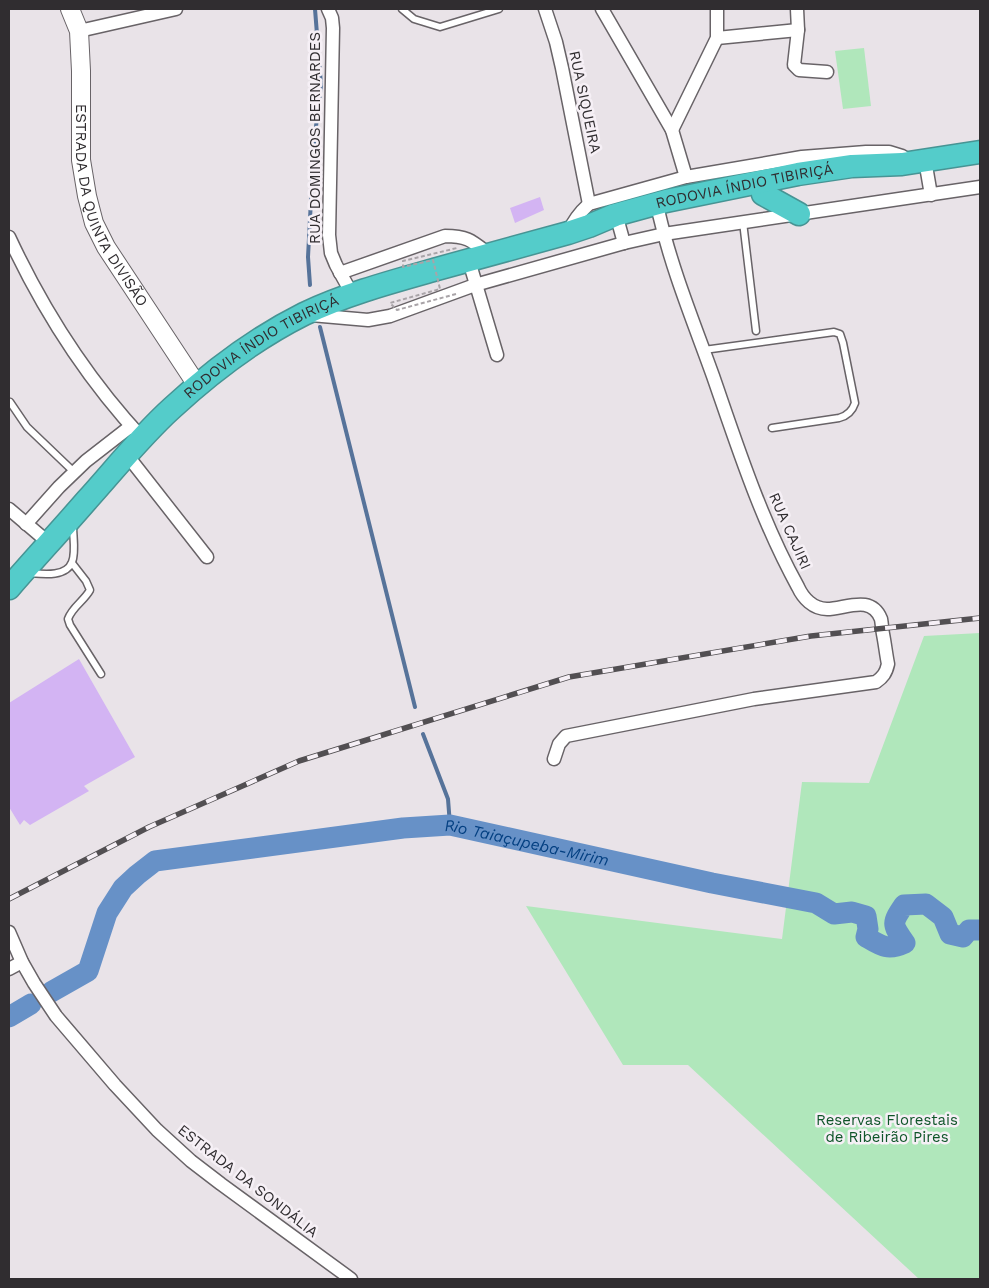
<svg xmlns="http://www.w3.org/2000/svg" width="989" height="1288" font-family="'Work Sans',sans-serif">
<style>
.green{fill:#b0e7bb}
.lines{fill:none;stroke-linecap:round;stroke-linejoin:round}
.stream{stroke:#56739a;stroke-width:4}
.river{stroke:#6791c7;stroke-width:21}
.building{fill:#d3b4f3}
.lane-casing{stroke:#686367;stroke-width:9}
.street-casing{stroke:#686367;stroke-width:15}
.secondary-casing{stroke:#686367;stroke-width:20}
.highway-casing{stroke:#479494;stroke-width:25}
.lane{stroke:#fff;stroke-width:6}
.street{stroke:#fff;stroke-width:12}
.secondary{stroke:#fff;stroke-width:18}
.highway{stroke:#54ccca;stroke-width:22}
.rail-casing{stroke:#524f52;stroke-width:5.5}
.rail{stroke:#f6f0f6;stroke-width:4;stroke-dasharray:11;stroke-linecap:butt}
.path-bridge{stroke:#a9a4a8;stroke-width:2;stroke-dasharray:4 2.5;stroke-linecap:butt}
.labels{text-anchor:middle;stroke-width:5;stroke-linejoin:round;paint-order:stroke}
.street-label{font-size:15px;fill:#302d30;stroke:#f6f0f6}
.park-label{font-size:15px;fill:#0f5529;stroke:#f6f0f6}
.water-label{font-size:16px;font-style:italic;fill:#044082;stroke:#f6f0f6}
</style>
<rect width="100%" height="100%" fill="#e9e3e8"/>
<g class="green">
<polygon points="864,48 871,106 843,109 835,51"/>
<polygon points="980,633 980,1279 919,1279 688,1065 623,1065 526,906 782,939 802,782 869,783 924,636"/>
</g>
<g class="lines">
<g class="stream">
<polyline points="310,285 308,257 314,143 321,85 315,9"/>
<polyline points="320,327 415,707"/>
<polyline points="423,734 448,799 450,825"/>
</g>
<g class="river">
<path id="s1" d="M51,992L88,971L107,913L123,888L137,875L155,861L403,828L450,825L712,883L816,903L834,914L852,912L866,916L868,929L866,937C881,946 888,951 905,943C892,924 891,924 904,905L926,904L943,917L950,934L963,937L969,930H980"/>
<polyline points="9,1017 31,1004"/>
</g>
</g>
<g class="building">
<polygon points="540,197 544,210 515,223 510,208"/>
<polygon points="79,659 135,757 84,786 89,791 30,825 24,820 20,825 9,807 9,703"/>
</g>
<g class="lines">
<g class="lane-casing">
<g id="lane">
<polyline points="402,9 414,19 440,27 499,9"/>
<polyline points="743,222 756,331"/>
<path d="M704,350L834,332L840,334L843,343L855,403C852,412 847,416 839,418L772,428"/>
<polyline points="10,402 27,427 74,472"/>
<path d="M72,563L86,581L90,590C84,601 72,607 68,619L70,625L101,674"/>
<path d="M28,573C41,574 66,578 72,562C76,553 73,536 73,526"/>
</g>
</g>
<g class="street-casing">
<g id="street">
<polyline points="328,9 332,18 333,28 329,235 331,253 336,265 352,294"/>
<polyline points="545,9 556,42 562,68 589,204"/>
<polyline points="602,9 672,130 686,177"/>
<polyline points="797,9 798,30 794,65 799,70 827,72"/>
<polyline points="79,31 176,9"/>
<polyline points="717,38 798,30"/>
<polyline points="672,130 717,38 717,9"/>
<polyline points="925,160 931,195"/>
<polyline points="619,225 624,243"/>
<path d="M568,233C573,221 579,213 589,204L686,177L802,157L866,152H889L902,156L908,160"/>
<path d="M9,237C43,310 87,379 143,439"/>
<polyline points="469,261 497,355"/>
<path d="M340,273L445,236C468,236 472,241 490,255"/>
<polyline points="311,315 368,320 390,316 475,285 624,243 664,234 980,187"/>
<polyline points="127,455 207,557"/>
<polyline points="9,509 49,543"/>
<polyline points="26,524 59,487 86,461 131,426"/>
<path d="M554,759L559,744L566,736L754,699L876,682C883,677 886,673 888,664C886,654 885,644 883,634C882,629 882,624 881,619C871,594 845,609 827,609C813,609 803,598 798,587C761,520 738,448 713,376C694,323 672,270 659,214"/>
<polyline points="9,932 22,962 34,983 56,1016 115,1085 157,1130 191,1161 221,1184 351,1279"/>
<polyline points="9,969 22,962"/>
</g>
</g>
<g class="secondary-casing">
<g id="secondary">
<path id="s2" d="M70,9L79,31L81,71V160L87,196L94,223L106,247L197,385"/>
</g>
</g>
<g class="highway-casing">
<g id="highway">
<polyline points="763,194 799,214"/>
<path id="s3" d="M9,588C35,558 61,530 87,500C115,469 141,436 172,408C211,372 256,338 304,314C346,294 391,282 437,269C480,257 524,245 568,233L589,226L615,215L666,201L798,174L852,166L902,164L980,152"/>
</g>
</g>
<use href="#lane" class="lane"/>
<use href="#street" class="street"/>
<use href="#secondary" class="secondary"/>
<use href="#highway" class="highway"/>
<g class="rail-casing">
<polyline id="rail" points="9,899 149,827 299,761 569,677 811,636 980,618"/>
</g>
<use href="#rail" class="rail"/>
<polyline class="path-bridge" points="456,294 397,310 390,303 440,289 433,260 403,267 403,261 457,248"/>
</g>
<g class="labels">
<g class="street-label">
<text transform="translate(585 102) rotate(78)" y="5">RUA SIQUEIRA</text>
<text transform="translate(315 138) rotate(-90)" y="5">RUA DOMINGOS BERNARDES</text>
<text dy="5" stroke="none"><textPath href="#s3" startOffset="865">RODOVIA ÍNDIO TIBIRIÇÁ</textPath></text>
<text dy="5" stroke="none"><textPath href="#s2" startOffset="205">ESTRADA DA QUINTA DIVISÃO</textPath></text>
<text dy="5" stroke="none"><textPath href="#s3" startOffset="352">RODOVIA ÍNDIO TIBIRIÇÁ</textPath></text>
<text transform="translate(790 531) rotate(66)" y="5">RUA CAJIRI</text>
<text transform="translate(248 1181) rotate(38)" y="5">ESTRADA DA SONDÁLIA</text>
</g>
<g class="park-label">
<text x="887" y="1125">Reservas Florestais<tspan x="887" dy="17">de Ribeirão Pires</tspan></text>
</g>
<g class="water-label">
<text dy="6" stroke="none"><textPath href="#s1" startOffset="551">Rio Taiaçupeba-Mirim</textPath></text>
</g>
</g>
<rect width="989" height="1288" fill="none" stroke="#302d30" stroke-width="20"/>
</svg>
